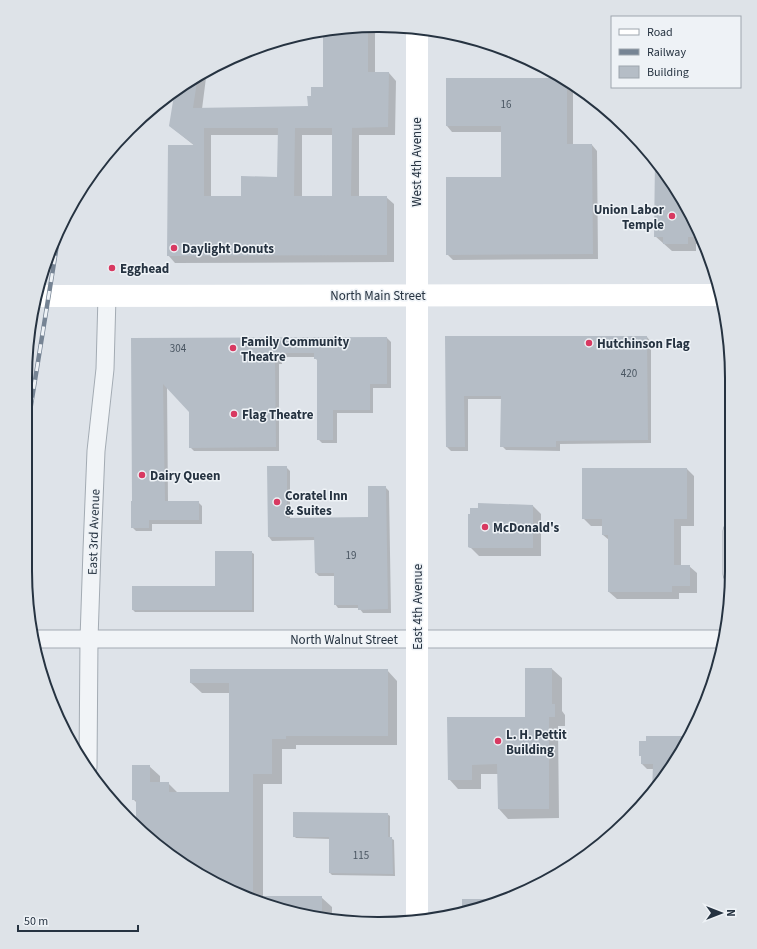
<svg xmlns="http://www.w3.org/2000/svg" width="757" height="949" font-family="'Source Sans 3',sans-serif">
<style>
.shadow{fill:#0003;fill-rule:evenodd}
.building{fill:#b5bdc6;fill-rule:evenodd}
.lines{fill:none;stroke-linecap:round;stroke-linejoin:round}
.street-casing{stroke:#a3abb3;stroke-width:19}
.street{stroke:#f1f4f7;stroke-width:17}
.secondary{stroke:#fff;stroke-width:22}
.rail-casing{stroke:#768494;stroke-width:4.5}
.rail{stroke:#eef2f6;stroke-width:3;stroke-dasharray:9;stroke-linecap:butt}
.poi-dot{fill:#d83961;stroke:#eef2f6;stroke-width:1.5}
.labels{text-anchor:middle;stroke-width:3;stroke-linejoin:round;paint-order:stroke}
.number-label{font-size:11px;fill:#4a5662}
.street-label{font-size:13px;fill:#263341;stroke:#eef2f6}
.poi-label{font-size:13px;font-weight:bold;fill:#263341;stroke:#eef2f6;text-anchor:start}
.rim{fill:none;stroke:#263341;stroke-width:2}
</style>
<rect width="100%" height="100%" fill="#dee3e9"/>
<g class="shadow">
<path d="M375,27V73H389L396,81L395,135H359V197H386L394,204V262L175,263L168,255L195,146L170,126L175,94L207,70L202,109L309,107L312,97L324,88V30ZM211,135H279L278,178L242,197H211ZM302,135H333V197H302Z"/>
<polygon points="452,34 470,37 477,40 457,40"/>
<polygon points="447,79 563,79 573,85 573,145 592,145 597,151 598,259 453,260 447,254 502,178 502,132 452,132 447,126"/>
<polygon points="685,202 704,244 696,244 696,251 672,251 655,236"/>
<polygon points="446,337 647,337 651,342 651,443 560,444 560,451 506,450 502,446 502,399 468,399 468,451 451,451 447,447"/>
<polygon points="387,338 391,342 391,388 373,388 373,413 337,413 337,443 322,443 318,439 318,362 315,357 282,357 282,364 279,364 279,451 194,451 190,447 190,411 167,387 168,502 198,502 202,506 202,524 152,524 152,531 136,531 132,527 133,448 132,339"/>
<polygon points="268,467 286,467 290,471 290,519 369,518 385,487 389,491 391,613 363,613 359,608 338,608 335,604 335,576 319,576 316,573 315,540 272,541 269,537"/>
<polygon points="687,469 694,476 694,526 681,526 681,566 689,566 697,573 697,593 679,593 679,599 617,599 609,592 609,540 603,535 603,526 591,526 583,518"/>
<polygon points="533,506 541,514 541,556 479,556 469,546 471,515"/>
<polygon points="251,552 254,554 254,612 135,612 133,610 216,587"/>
<polygon points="552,669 562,678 562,711 565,715 565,726 558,726 559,818 508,819 499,809 498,774 481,774 481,789 458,789 449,779 526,718"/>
<polygon points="387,670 397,681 397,745 296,745 296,749 282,749 282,784 263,784 263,897 321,897 332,907 332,918 287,912 202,877 137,827 137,803 133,799 149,766 160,776 160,783 168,783 178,793 230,793 230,693 202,693 191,683"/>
<polygon points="687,737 654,769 647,769 642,764"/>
<polygon points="387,814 390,816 390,838 394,840 395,876 332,875 330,873 330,839 296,838 294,836"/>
</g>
<g class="building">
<path d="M368,27V72H389L388,127L352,128L351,196H387V255L167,256L168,145H194L169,126L174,95L198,75L193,108L308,106L307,96H311V87H323V30L333,28ZM204,128H278L277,177L241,176V196H204ZM295,128H332V196H294Z"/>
<polygon points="446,78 561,78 567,82 567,144 592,144 593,254 446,255 446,177 501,177 501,126 446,126"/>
<polygon points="655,160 685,202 701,237 688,237 688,244 663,244 663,237 654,237"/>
<polygon points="445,336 647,336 648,440 556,441 556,447 500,447 501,396 464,396 465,447 446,447"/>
<polygon points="387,337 387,384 370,384 370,410 333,410 333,440 317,440 317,359 314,359 314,353 278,353 278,360 275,360 276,447 189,448 189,412 163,384 165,501 199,501 199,520 149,520 149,528 131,528 131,501 132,501 131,338"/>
<polygon points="267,466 287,466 287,518 368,517 368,486 386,486 388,609 358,610 358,605 334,605 334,573 315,573 314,537 268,537"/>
<polygon points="582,468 687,468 687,519 674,519 674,565 690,565 690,586 672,586 672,592 608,592 608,535 602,535 602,519 582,519"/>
<polygon points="478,503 533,505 533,548 470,548 468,547 468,514 470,514 470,508 478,508"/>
<polygon points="215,551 252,551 252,610 132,610 132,586 215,586"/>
<polygon points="525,668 552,668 552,704 555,704 555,717 549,717 549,809 498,809 497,764 472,765 472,780 448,780 447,717 525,717"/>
<polygon points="190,669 388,669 388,736 286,736 286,739 272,739 272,774 253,774 253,896 322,896 322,916 287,912 202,877 136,826 136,800 132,800 132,765 150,765 150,782 169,782 169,792 229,792 229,683 190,683"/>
<polygon points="646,736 688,736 659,786 652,793 653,764 641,764 641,756 639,756 639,741 646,741"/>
<polygon points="293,812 388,813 388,837 392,837 393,874 329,873 329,837 293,837"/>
<polygon points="462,899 501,899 470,912 462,913"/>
</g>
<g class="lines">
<g class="street-casing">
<g id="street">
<polyline points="732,574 732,531"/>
<polyline points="34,639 725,639"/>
<polyline points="88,768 89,639 92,550 96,451 105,369 107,296"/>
</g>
</g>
<use href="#street" class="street"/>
<g class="secondary">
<polyline points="417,28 417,919"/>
<polyline points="38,296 719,295"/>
</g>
<g class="rail-casing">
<polyline id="rail" points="25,442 59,232"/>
</g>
<use href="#rail" class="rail"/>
</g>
<g class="poi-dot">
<circle cx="672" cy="216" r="4"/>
<circle cx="174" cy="248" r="4"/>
<circle cx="112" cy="268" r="4"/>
<circle cx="589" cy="343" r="4"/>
<circle cx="233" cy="348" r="4"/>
<circle cx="234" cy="414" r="4"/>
<circle cx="142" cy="475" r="4"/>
<circle cx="277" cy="502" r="4"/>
<circle cx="485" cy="527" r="4"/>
<circle cx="498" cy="741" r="4"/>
</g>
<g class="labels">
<g class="number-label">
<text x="506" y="108">16</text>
<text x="178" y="352">304</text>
<text x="629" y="377">420</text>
<text x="351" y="559">19</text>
<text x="361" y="859">115</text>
</g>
<g class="street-label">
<text transform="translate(416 162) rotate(-90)" y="5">West 4th Avenue</text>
<text x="378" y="300">North Main Street</text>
<text transform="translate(93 532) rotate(-88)" y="5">East 3rd Avenue</text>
<text transform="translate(417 607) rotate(-90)" y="5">East 4th Avenue</text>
<text x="344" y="644">North Walnut Street</text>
</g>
<g class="poi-label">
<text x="664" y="214" text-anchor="end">Union Labor<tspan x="664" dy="15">Temple</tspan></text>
<text x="182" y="253">Daylight Donuts</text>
<text x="120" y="273">Egghead</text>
<text x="241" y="346">Family Community<tspan x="241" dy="15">Theatre</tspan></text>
<text x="597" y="348">Hutchinson Flag</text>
<text x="242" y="419">Flag Theatre</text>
<text x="150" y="480">Dairy Queen</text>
<text x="285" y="500">Coratel Inn<tspan x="285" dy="15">&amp; Suites</tspan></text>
<text x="493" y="532">McDonald's</text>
<text x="506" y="739">L. H. Pettit<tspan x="506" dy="15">Building</tspan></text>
</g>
</g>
<path d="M0 0H757V949H0ZM378 32H379A346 346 0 0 1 725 378V571A346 346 0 0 1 379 917H378A346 346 0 0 1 32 571V378A346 346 0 0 1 378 32Z" fill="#dee3e8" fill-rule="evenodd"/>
<path class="rim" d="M378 32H379A346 346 0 0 1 725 378V571A346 346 0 0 1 379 917H378A346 346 0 0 1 32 571V378A346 346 0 0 1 378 32Z"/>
<rect x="611" y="16" width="130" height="72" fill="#eef2f6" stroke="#9ea6ae"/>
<rect x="619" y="29" width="20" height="6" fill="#ffffff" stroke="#9ea6ae"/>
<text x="647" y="36" font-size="12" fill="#263341">Road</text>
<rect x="619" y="49" width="20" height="6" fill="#768494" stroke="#9ea6ae"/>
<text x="647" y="56" font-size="12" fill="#263341">Railway</text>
<rect x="619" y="66" width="20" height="12" fill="#b5bdc6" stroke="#9ea6ae"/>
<text x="647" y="76" font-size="12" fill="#263341">Building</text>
<g transform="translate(721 913) rotate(90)" stroke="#eef2f6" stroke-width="3" paint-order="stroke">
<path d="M0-3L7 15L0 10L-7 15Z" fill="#263341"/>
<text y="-6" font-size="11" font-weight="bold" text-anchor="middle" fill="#263341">N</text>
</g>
<path d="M18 925v6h120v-6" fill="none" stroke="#263341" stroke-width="2"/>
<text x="24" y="925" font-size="12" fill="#263341" stroke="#eef2f6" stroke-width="3" paint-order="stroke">50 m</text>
</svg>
